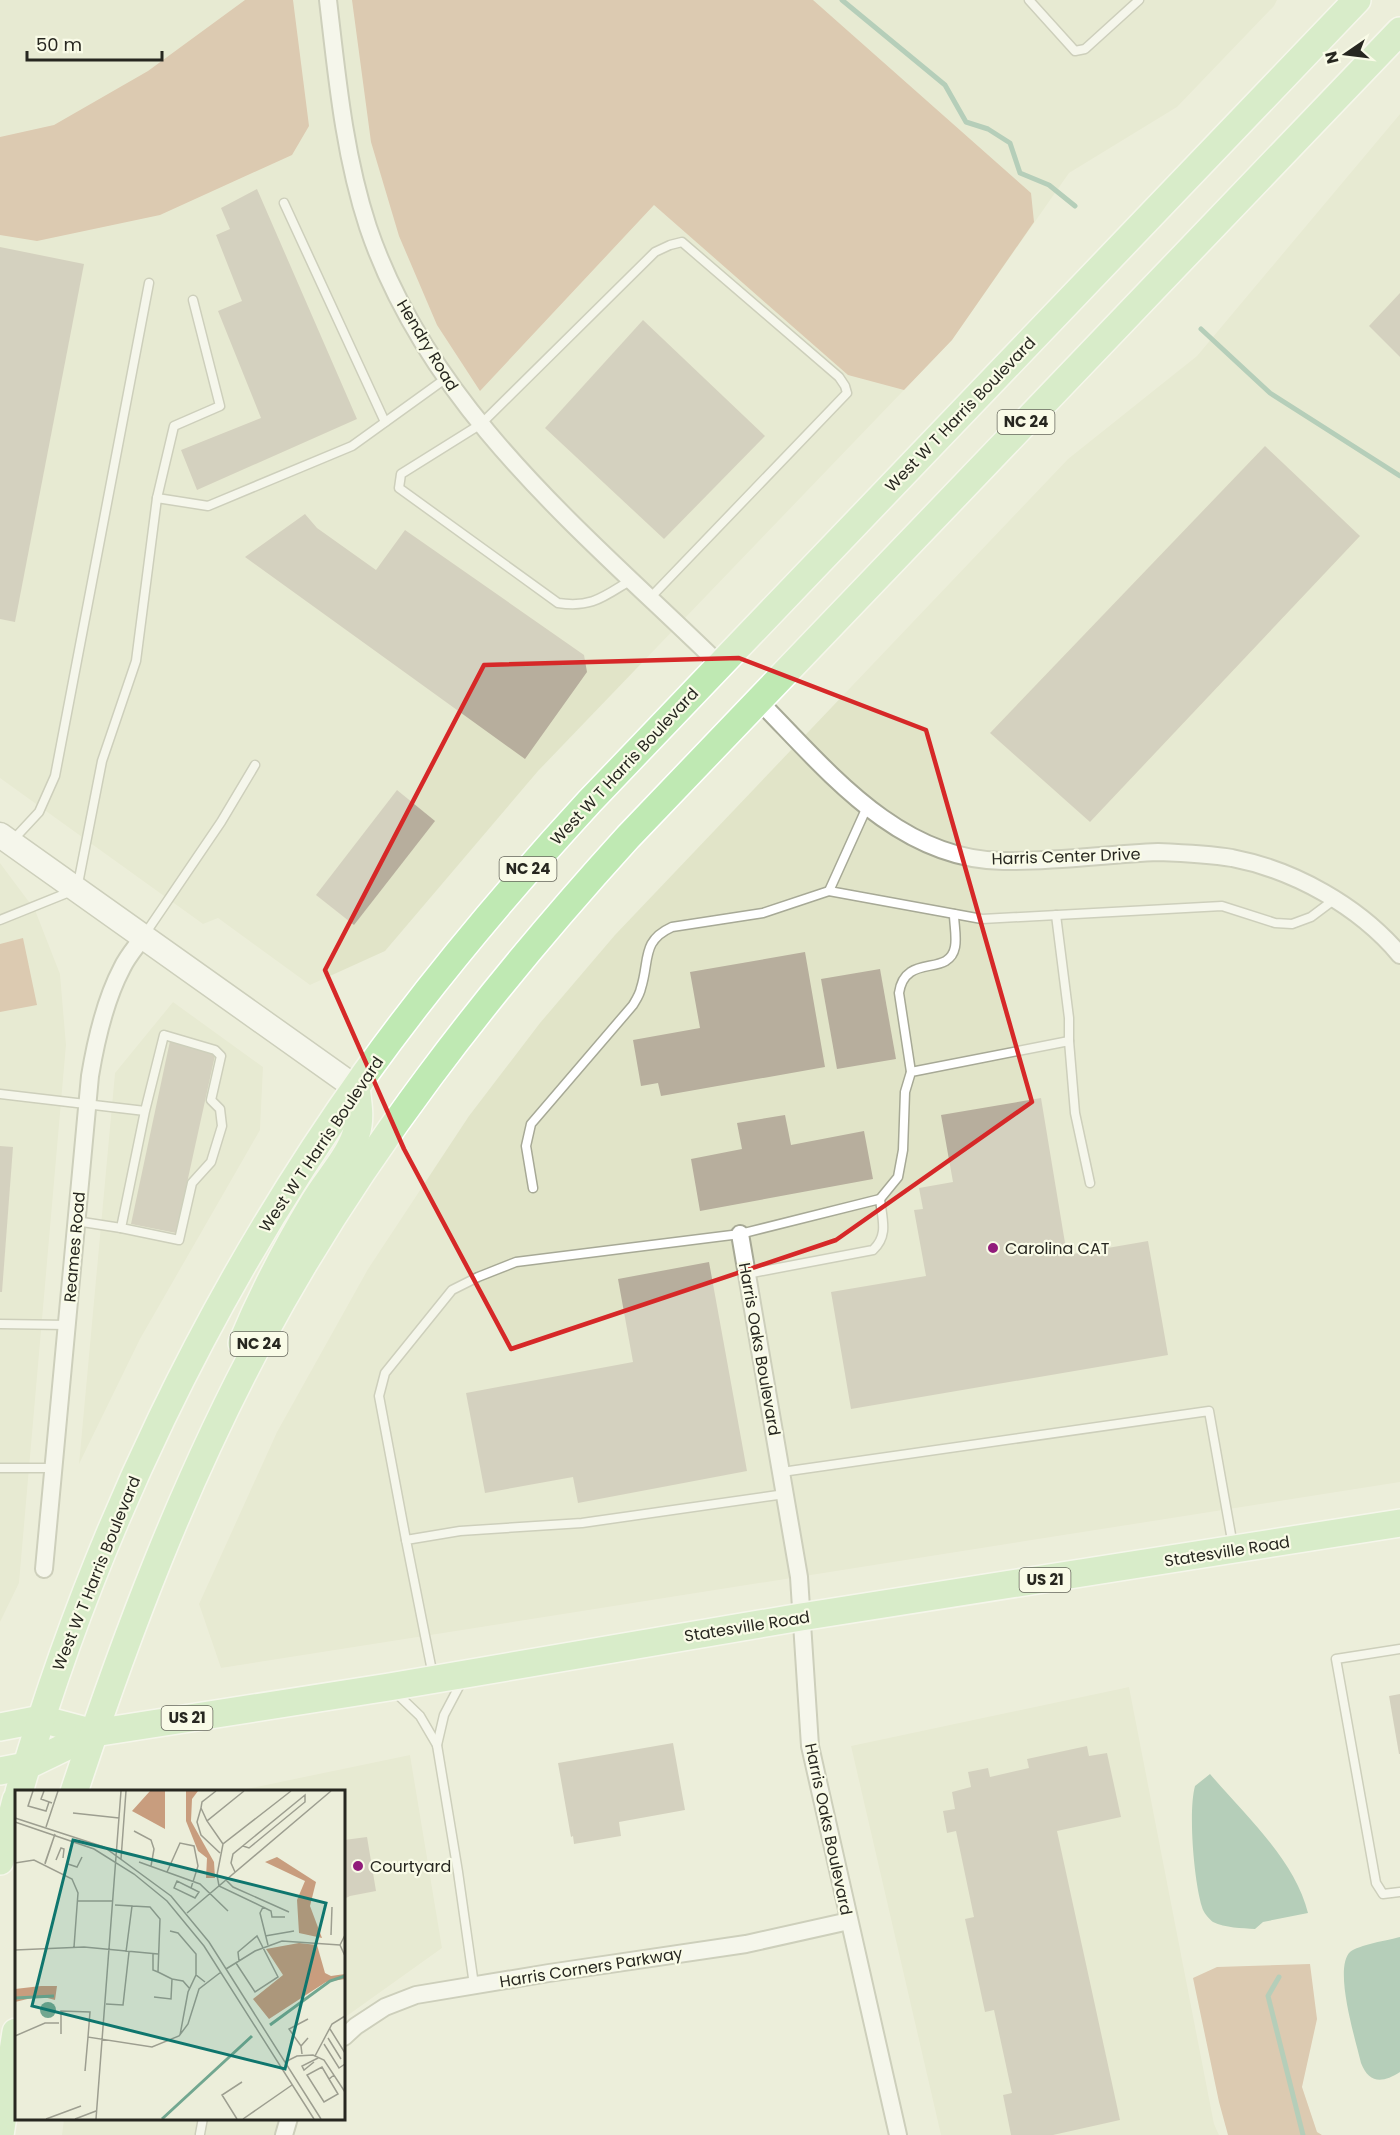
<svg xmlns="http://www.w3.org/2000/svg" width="1400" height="2135" font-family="Poppins,sans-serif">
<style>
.built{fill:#e1e4c8}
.forest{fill:#c89d7e}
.water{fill:#72a790}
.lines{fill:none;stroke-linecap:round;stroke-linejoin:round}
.stream{stroke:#72a790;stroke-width:5}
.building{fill:#b7ae9d}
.lane-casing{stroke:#a7a996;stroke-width:11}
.street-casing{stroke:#a7a996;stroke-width:20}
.secondary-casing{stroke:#a7a996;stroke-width:27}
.primary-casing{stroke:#fff;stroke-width:30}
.lane{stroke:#fff;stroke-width:8}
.street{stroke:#fff;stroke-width:16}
.secondary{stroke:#fff;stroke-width:24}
.primary{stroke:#bfe9b3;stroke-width:27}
.marked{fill:none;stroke:#d62828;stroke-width:4.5;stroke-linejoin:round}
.poi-dot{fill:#911c7b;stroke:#f9fbe7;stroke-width:2}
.labels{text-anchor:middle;stroke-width:4.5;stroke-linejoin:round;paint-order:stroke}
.shield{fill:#f9fbe7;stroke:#66675c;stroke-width:1.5}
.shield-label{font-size:15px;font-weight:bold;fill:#272720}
.street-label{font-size:16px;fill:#272720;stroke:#f9fbe7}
.poi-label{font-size:16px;fill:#272720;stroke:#f9fbe7;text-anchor:start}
.inset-river{fill:none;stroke:#72a790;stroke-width:3}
.inset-road{fill:none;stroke:#9d9e90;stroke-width:1.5}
.view{fill:#0f766e;fill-opacity:0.15;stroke:#0f766e;stroke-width:3}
.inset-edge{fill:none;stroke:#272720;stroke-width:3}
</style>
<rect width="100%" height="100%" fill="#eceeda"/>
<g class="built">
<polygon points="0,0 1277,0 1274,6 1177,107 1069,173 952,340 538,771 385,951 310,985 218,918 203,924 0,778"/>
<polygon points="1400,114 1400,1482 221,1668 199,1604 277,1432 368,1269 469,1116 540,1023 615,935 1068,459 1197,356"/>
<polygon points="0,863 35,910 60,974 66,1045 19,1583 0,1622"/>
<polygon points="173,1002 263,1067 260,1130 140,1339 79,1464 115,1073"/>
<polygon points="1129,1687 1214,2124 1219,2135 941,2135 851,1746"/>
<polygon points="410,1755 442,1948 344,2018 344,1792 232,1792"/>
<polygon points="64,2119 284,2119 279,2135 62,2135"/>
</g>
<g class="forest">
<polygon points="245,0 293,0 309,126 292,155 160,215 37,241 0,235 0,137 54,125 148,71"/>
<polygon points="352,0 813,0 1031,193 1034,222 952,340 904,390 848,375 654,205 480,391 437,325 399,236 371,142"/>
<polygon points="23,938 37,1005 0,1012 0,944"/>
<polygon points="1310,1964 1317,2019 1302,2087 1317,2132 1322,2135 1228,2135 1219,2102 1193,1978 1217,1967"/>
</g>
<g class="water">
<path d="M1210,1774C1245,1815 1295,1860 1308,1913L1263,1922L1255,1929C1242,1928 1225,1928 1213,1922C1209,1919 1203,1912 1202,1907C1194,1881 1188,1812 1195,1786Z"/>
<path d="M1400,1937V2072C1383,2083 1369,2084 1361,2063C1356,2041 1333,1969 1350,1952C1358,1945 1389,1940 1400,1937Z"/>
</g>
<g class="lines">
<g class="stream">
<polyline points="842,0 945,85 966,122 988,129 1010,143 1020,173 1049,185 1075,206"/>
<polyline points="1201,329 1270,393 1400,476"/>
<polyline points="1279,1977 1268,1996 1303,2135"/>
</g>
</g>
<g class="building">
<polygon points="257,189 357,419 197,490 181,450 261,418 218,311 242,301 216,235 230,229 221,208"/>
<polygon points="0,247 84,264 15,622 0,619"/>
<polygon points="1400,293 1400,357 1369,326"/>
<polygon points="643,320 765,436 664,539 545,428"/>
<polygon points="1265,446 1360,536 1090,822 990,733"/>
<polygon points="305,514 317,528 376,570 405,530 584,655 587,672 525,759 245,557"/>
<polygon points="397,790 435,821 354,925 316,895"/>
<polygon points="805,952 825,1067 661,1096 658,1083 641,1086 633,1040 700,1028 690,972"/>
<polygon points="880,969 896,1059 837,1069 821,979"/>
<polygon points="170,1041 216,1051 176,1233 131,1224"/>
<polygon points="1041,1098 1067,1255 1148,1241 1168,1355 851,1409 831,1292 926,1276 914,1210 923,1209 919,1188 953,1182 941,1115"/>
<polygon points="785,1115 791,1145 864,1131 873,1179 700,1211 691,1159 742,1149 737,1123"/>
<polygon points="0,1146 13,1147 2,1292 0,1292"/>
<polygon points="709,1262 747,1471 578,1503 573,1477 485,1493 466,1393 633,1362 618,1279"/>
<polygon points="1400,1694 1400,1754 1399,1754 1389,1696"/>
<polygon points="673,1743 685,1810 619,1822 621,1836 574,1844 573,1836 571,1837 558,1763"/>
<polygon points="1087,1746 1089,1756 1107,1753 1121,1817 1057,1831 1120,2120 1053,2135 1011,2135 1003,2095 1012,2093 994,2010 985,2012 965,1919 974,1917 956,1831 947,1833 943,1811 955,1809 952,1792 971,1787 968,1772 988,1768 990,1777 1029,1768 1027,1759"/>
<polygon points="367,1837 376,1891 350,1896 344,1899 344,1840"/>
</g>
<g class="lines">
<g class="lane-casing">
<g id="lane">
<polyline points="1029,0 1075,51 1085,49 1139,0"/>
<polyline points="284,203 385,422"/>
<polyline points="157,498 174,426 220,406 193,300"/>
<path d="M631,580C603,597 592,608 558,603L399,488L401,474L481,424L655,252L670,245L682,242L839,377L845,386L847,393L650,598"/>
<polyline points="867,807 829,891 982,919 1222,906 1275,923 1292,924 1311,917 1335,899"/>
<polyline points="12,841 39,812 55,776 149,283"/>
<polyline points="1056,915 1069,1018 1069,1041"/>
<polyline points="0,920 77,889 102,761 136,661 157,498 208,506 352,446 445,379"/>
<polyline points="145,934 221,822 255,765"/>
<path d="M911,1072L899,993C905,952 949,978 955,947C957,937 954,924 954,914"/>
<polyline points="0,1094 145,1111 164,1035 215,1050 221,1056 211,1100 220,1109 222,1126 211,1162 192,1183 179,1240 121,1228 145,1111"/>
<path d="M533,1188L526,1146L531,1124L633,1005C636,1000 640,994 641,988C650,960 641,941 672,927L763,913L829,891"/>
<polyline points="76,1221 121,1228"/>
<path d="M747,1274L873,1250C889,1235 882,1219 880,1199"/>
<polyline points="0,1324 68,1325"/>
<polyline points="0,1468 54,1468"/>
<polyline points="782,1472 1209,1411 1233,1546"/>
<polyline points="406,1540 379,1396 385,1373 452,1290 478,1277 516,1262 740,1234 880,1199 898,1177 903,1150 905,1092 911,1072 1069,1041 1075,1113 1090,1183"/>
<polyline points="1400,1649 1336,1659 1376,1883 1383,1894 1400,1892"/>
<polyline points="433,1676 406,1540 460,1531 582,1523 785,1494"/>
<polyline points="395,1692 420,1716 437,1745 458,1872 474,1985"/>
<polyline points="437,1745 444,1715 463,1679"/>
<polyline points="200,2134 203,2118"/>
</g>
</g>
<g class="street-casing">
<g id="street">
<path d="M328,0C337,77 344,154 368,227C430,411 587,535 720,665"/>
<path d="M759,701C827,770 898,860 1003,861C1055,862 1107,854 1158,852C1183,853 1208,854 1232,858C1294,870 1359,906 1400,955"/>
<polyline points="740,1234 799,1577 810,1746 898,2135"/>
<path d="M44,1569L90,1076C96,1040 105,1000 122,968C127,957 136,947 143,937"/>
<polyline points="344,2037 356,2026 385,2007 416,1995 549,1973 746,1944 849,1921"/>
<polyline points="284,2135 289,2118"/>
</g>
</g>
<g class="secondary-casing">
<polyline id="secondary" points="0,835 356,1088"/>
</g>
<g class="primary-casing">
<g id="primary">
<path d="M242,1343C262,1295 286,1249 313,1204C326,1181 348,1159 356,1134C361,1119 358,1103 356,1088"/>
<polyline points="0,1727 41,1719 94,1733"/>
<polyline points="0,1771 26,1766 94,1733 389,1687 801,1617 1400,1523"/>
<path d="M19,1792C93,1535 210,1292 365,1074C434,978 510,888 590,801L1357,0"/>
<path d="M74,1792C126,1635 184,1482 262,1337C360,1155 489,990 628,837L1400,31"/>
<polyline points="0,1861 16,1800"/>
<polyline points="0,2135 16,2032"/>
</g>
</g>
<use href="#lane" class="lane"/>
<use href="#street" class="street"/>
<use href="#secondary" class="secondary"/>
<use href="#primary" class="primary"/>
</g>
<path d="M0 0H1400V2135H0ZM739,658L926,730L1032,1102L836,1240L511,1349L404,1149L325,970L484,665Z" fill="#eceeda" fill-opacity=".55" fill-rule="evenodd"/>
<path class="marked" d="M739,658L926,730L1032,1102L836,1240L511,1349L404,1149L325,970L484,665Z"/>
<g class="poi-dot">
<circle cx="993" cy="1248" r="6"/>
<circle cx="358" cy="1866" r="6"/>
</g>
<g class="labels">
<g class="shield">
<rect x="997.5" y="410" width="57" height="24" rx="4.5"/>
<rect x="499.5" y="857" width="57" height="24" rx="4.5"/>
<rect x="230.5" y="1332" width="57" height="24" rx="4.5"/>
<rect x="1019.5" y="1568" width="51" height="24" rx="4.5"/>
<rect x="161.5" y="1706" width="51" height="24" rx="4.5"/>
</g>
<g class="shield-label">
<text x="1026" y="427">NC 24</text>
<text x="528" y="874">NC 24</text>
<text x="259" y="1349">NC 24</text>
<text x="1045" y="1585">US 21</text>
<text x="187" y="1723">US 21</text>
</g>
<g class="street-label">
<text transform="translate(428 345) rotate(59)" y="6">Hendry Road</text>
<text transform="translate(960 414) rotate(-46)" y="6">West W T Harris Boulevard</text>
<text transform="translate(624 766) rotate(-47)" y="6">West W T Harris Boulevard</text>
<text transform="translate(1066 856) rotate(-2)" y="6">Harris Center Drive</text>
<text transform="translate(321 1144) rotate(-56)" y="6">West W T Harris Boulevard</text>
<text transform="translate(74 1247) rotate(-85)" y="6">Reames Road</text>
<text transform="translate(760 1349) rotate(80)" y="6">Harris Oaks Boulevard</text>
<text transform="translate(1227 1551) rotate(-9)" y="6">Statesville Road</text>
<text transform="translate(96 1573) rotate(-68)" y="6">West W T Harris Boulevard</text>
<text transform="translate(747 1626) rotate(-9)" y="6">Statesville Road</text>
<text transform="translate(829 1829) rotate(78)" y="6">Harris Oaks Boulevard</text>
<text transform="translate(591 1967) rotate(-9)" y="6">Harris Corners Parkway</text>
</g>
<g class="poi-label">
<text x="1005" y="1254">Carolina CAT</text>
<text x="370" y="1872">Courtyard</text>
</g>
</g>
<g transform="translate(15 1790)">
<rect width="330" height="330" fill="#eceeda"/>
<path d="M135,1H150V39L117,21ZM171,1H183L177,9L176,31L199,72L200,88H191L192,68L183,61L171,31ZM262,67L301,92L295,116L307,148L284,143L282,110L290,91L250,72ZM284,153L302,155L310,183L316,186L330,184V189L311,192L254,229L238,209L268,185L251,159ZM26,196H42L40,210L25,206L0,212V199Z" fill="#c89d7e"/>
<path d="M25 220a8 8 0 1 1 16 0a8 8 0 1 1-16 0Z" fill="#72a790"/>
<path class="inset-river" d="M0,208L39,206M255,235L315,191L330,186M147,329L237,246"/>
<path class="inset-road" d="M18,1L13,16L31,21L34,12M29,1L26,9L37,13M186,18L182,32L186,45L205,63M58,23L104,28M0,28L89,57L156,106L194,152L306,329M192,31L186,18L187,12L201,1M0,32L79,59L119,84L152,111L189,156L299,329M31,37L43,1M119,41L136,50L139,59L136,76M208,54L192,31L229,1M106,69L111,1M41,70L46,58L49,59L48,68M124,72L185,94L213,121M0,73L19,70L57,89L63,103L59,157M30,73L40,44M30,74L40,44M53,74L62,77L67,67M152,82L165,53L179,56L183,76L176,98L184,102L180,108L159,98L162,91L176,98M220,82L216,73L218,64L290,5V12L234,58L228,56M211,90L218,97L274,122M62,111H97M100,115L117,116L111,162M117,116L135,117L145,129L143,182L157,189L156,209L139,207M248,117L256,121L257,127H270M172,123L316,1M155,141L163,143L181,164V185M316,145L317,117M330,145L325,155L330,166M250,146L279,141M253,155L245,123L248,117L204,96L202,85L208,54L276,1M0,160L69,157L143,164M138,164V180L143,182M221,173L240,202L263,187L242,146L223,162L224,171M211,179L240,161L267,151L325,155M157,189L168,191L175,199M91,214L108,215L114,162M315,239L330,263M46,244V221L75,222L73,247M165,245L173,202L181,185L190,192M0,246L30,233H44M313,248L326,269M309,254L324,278L330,274M286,256L274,239L293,229M287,264L286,256L293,248M300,266L317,234L330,226M270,272L282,266L298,265L309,270L330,302M299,272L289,280L287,276L303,268M70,281L73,247L137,257L164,246L173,234L184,199L206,182M314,289L323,304L309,312L292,285L307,277L314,289L319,285M31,329L66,316M60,329L81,321M81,329L106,1M222,329L207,305L227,292M228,329L277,295"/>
<path class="view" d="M58,50L311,113L270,279L17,216Z"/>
<rect width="330" height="330" class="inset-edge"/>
</g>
<g transform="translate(1346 54) rotate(256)" stroke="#f9fbe7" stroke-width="4.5" paint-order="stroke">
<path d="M0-4.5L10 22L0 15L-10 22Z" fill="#272720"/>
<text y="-9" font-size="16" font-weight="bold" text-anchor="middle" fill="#272720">N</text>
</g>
<path d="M27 51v9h135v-9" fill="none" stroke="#272720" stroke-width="3"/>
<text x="36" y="51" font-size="18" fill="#272720" stroke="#f9fbe7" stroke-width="4.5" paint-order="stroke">50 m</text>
</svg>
